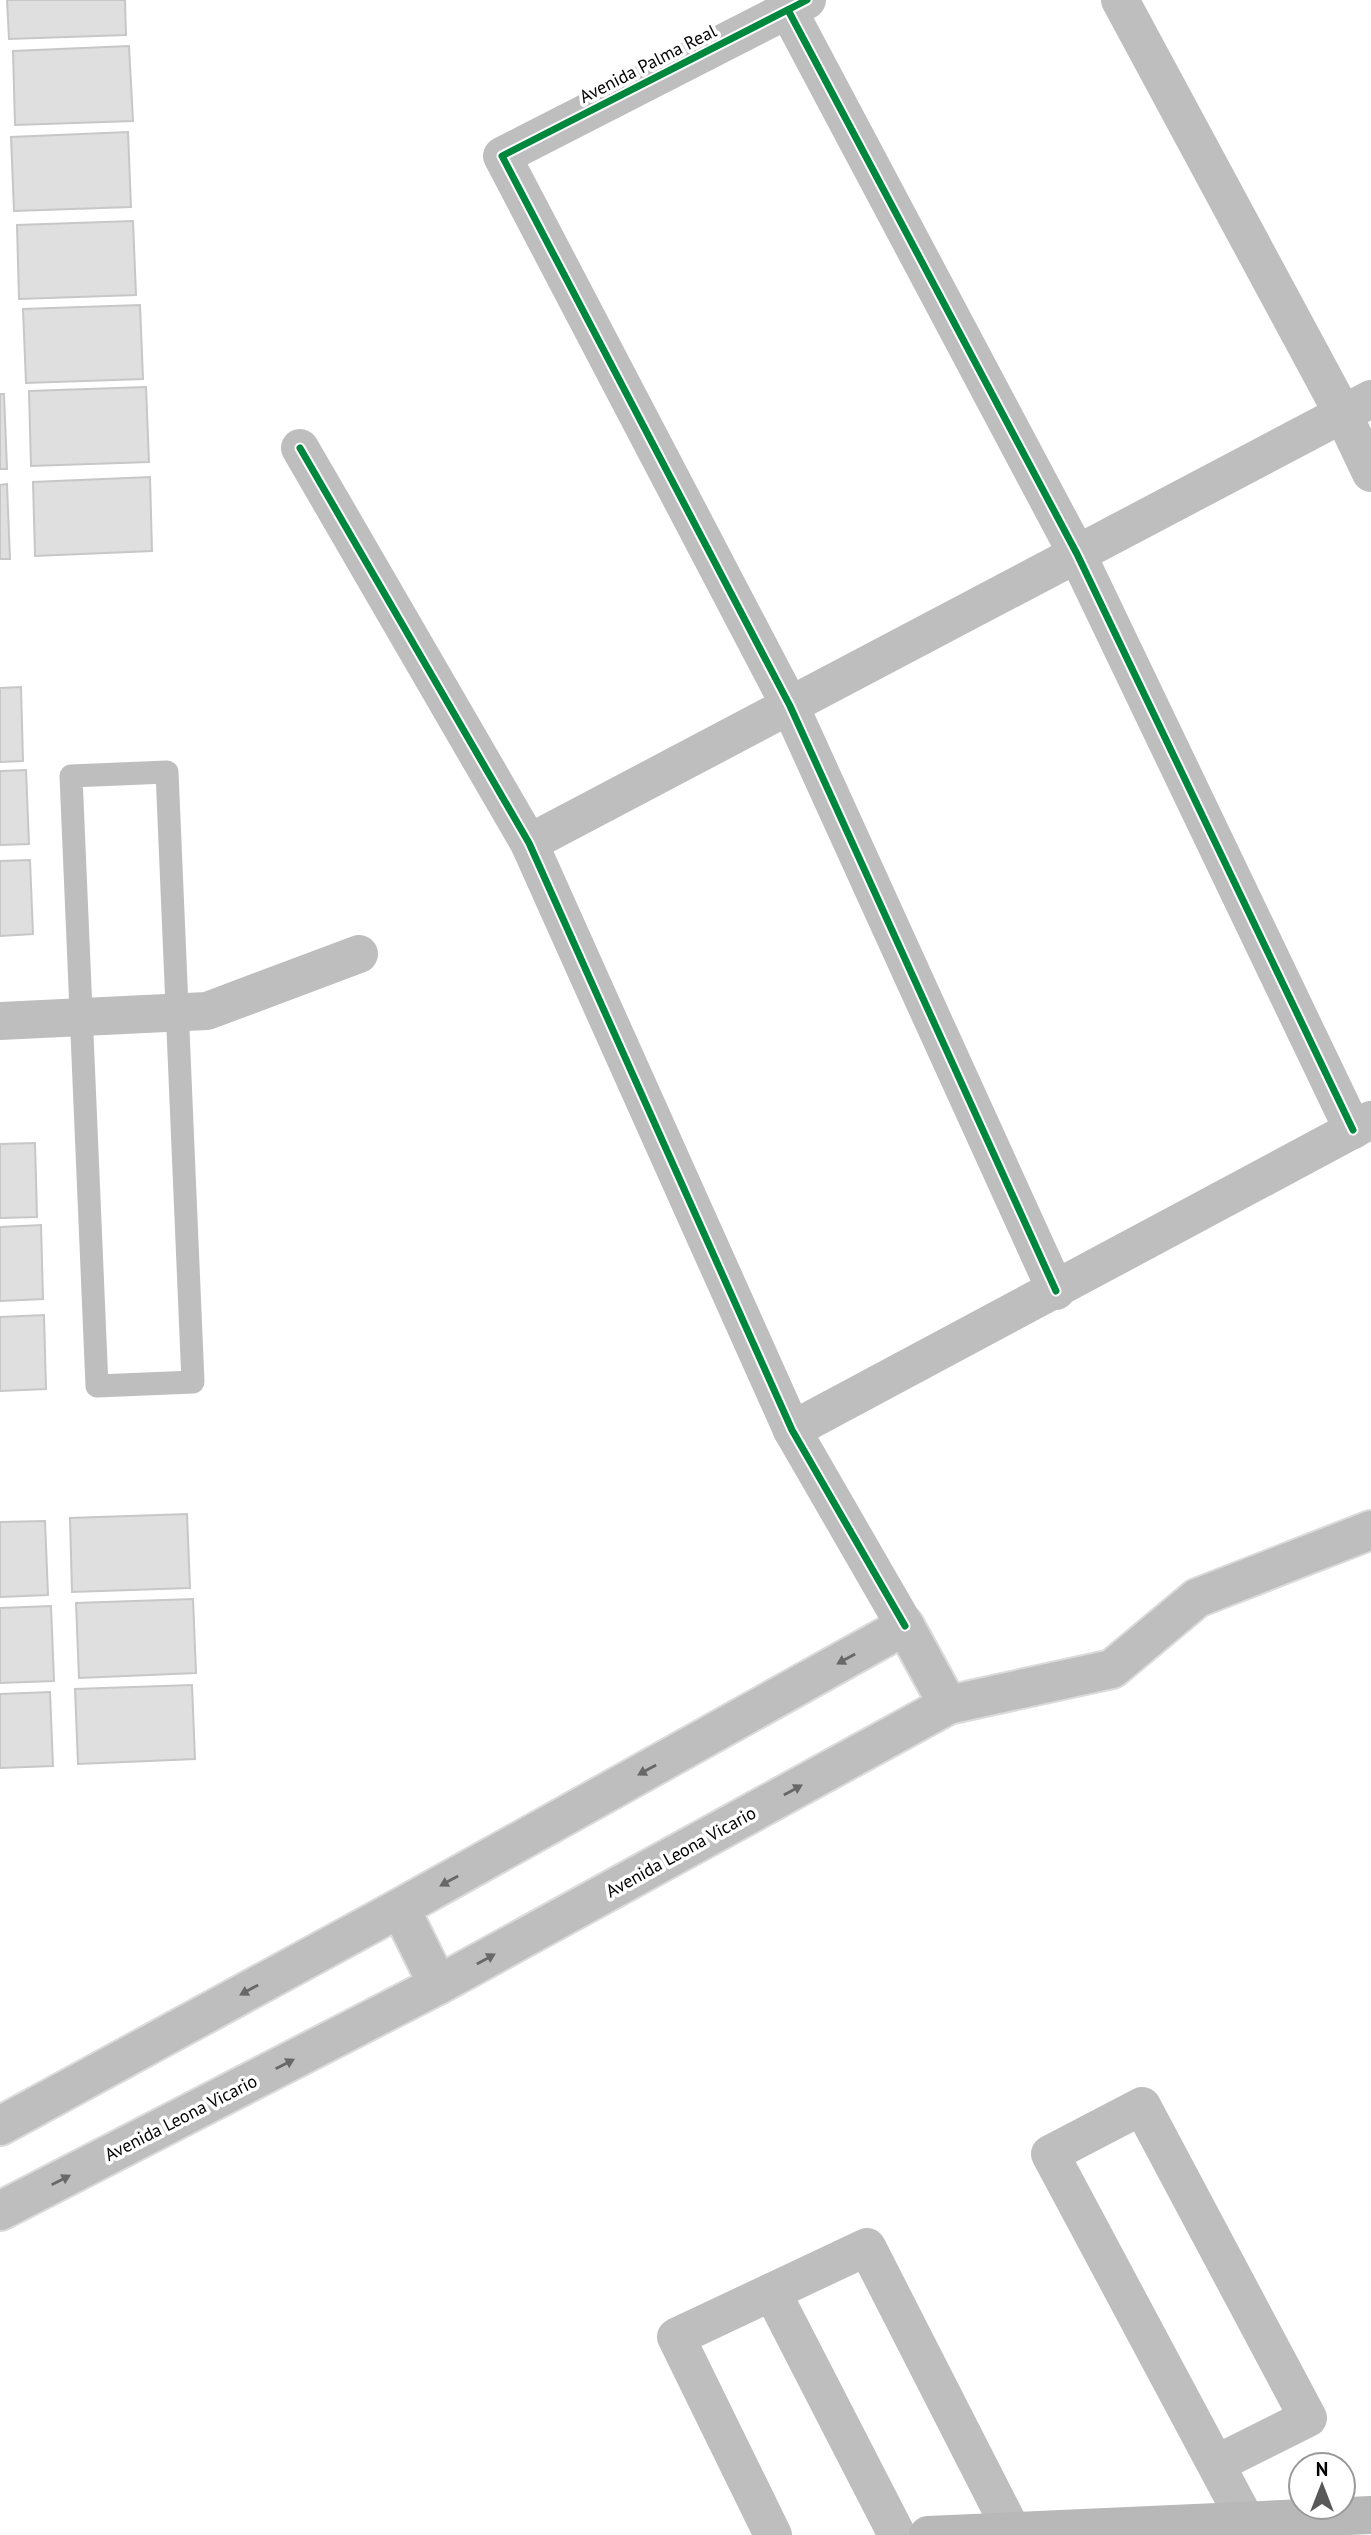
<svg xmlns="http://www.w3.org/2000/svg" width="1371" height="2535" font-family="'PT Sans',sans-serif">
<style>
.building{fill:#dfdfdf;stroke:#c7c7c7;stroke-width:2}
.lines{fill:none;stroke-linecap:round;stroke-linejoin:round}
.primary-casing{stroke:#dbdbdb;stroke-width:42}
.service{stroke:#bebebe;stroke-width:23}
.minor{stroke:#bebebe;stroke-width:38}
.secondary{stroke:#b8b8b8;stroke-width:38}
.primary{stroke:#bebebe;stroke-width:38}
.cycleway-casing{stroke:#fff;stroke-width:11}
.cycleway{stroke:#00873e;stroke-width:7}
.oneway{fill:#686868}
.labels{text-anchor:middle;stroke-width:7;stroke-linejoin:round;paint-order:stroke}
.street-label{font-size:18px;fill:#000;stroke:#fff}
</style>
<rect width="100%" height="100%" fill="#fff"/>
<g class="building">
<polygon points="7,0 125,0 126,35 9,39"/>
<polygon points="129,46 133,121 15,125 13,51"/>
<polygon points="128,132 131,207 14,211 11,137"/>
<polygon points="133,221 136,295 19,299 17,225"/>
<polygon points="140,305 143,379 26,383 23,309"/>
<polygon points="146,387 149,462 31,466 29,391"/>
<polygon points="0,394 4,394 7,469 0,469"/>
<polygon points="150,477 152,551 35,556 33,482"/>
<polygon points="7,484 10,559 0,559 0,485"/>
<polygon points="21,687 23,761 0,762 0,688"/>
<polygon points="26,770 29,844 0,845 0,771"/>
<polygon points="30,860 33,934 0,936 0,861"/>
<polygon points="35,1143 37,1217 0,1218 0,1144"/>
<polygon points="41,1225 43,1299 0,1301 0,1227"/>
<polygon points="44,1315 46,1389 0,1391 0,1317"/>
<polygon points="187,1514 190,1588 72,1592 70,1518"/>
<polygon points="45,1521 48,1595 0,1597 0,1522"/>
<polygon points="193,1599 196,1673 79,1678 76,1603"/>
<polygon points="51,1606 54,1681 0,1683 0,1608"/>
<polygon points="192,1685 195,1759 78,1764 75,1689"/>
<polygon points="50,1692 53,1766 0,1768 0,1694"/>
</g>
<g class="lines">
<g class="primary-casing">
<g id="primary">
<polyline points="400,1908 438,1985"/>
<polyline points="0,2126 400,1908 905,1626 948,1705"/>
<polyline points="0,2211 438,1985 948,1705 1112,1669 1197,1598 1371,1530"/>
</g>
</g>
<polygon class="service" points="167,772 193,1382 97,1386 71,776"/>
<g class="minor">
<polyline points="807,0 502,156 790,706 1056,1291"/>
<polyline points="1120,0 1343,414 1371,473"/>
<polyline points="788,10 1077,554 1353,1130"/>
<polyline points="300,448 529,843 792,1430 905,1626"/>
<polyline points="529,843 1371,399"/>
<polyline points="0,1021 207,1011 359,954"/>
<polyline points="792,1430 1371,1120"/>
<polyline points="772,2292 897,2535"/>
<polyline points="1216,2464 1308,2418 1142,2106 1050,2154 1246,2521"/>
<polyline points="773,2535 676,2337 867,2247 1012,2531"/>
</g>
<polyline class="secondary" points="928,2535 1371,2515"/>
<use href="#primary" class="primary"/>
<g class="cycleway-casing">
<g id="cycleway">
<polyline points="807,0 502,156 790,706 1056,1291"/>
<polyline points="788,10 1077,554 1353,1130"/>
<polyline points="300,448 529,843 792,1430 905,1626"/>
</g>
</g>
<use href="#cycleway" class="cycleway"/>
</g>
<defs><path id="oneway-solid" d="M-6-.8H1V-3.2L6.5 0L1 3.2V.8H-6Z" transform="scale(1.75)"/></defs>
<g class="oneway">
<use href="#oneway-solid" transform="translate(846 1659) rotate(151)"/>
<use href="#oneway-solid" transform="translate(647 1770) rotate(151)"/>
<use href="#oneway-solid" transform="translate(793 1790) rotate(-29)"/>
<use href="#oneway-solid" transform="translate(449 1881) rotate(151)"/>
<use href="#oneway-solid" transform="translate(486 1959) rotate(-29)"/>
<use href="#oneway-solid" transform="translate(249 1990) rotate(151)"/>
<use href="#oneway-solid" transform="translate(285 2064) rotate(-27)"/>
<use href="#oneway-solid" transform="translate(61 2180) rotate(-27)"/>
</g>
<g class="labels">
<g class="street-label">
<text transform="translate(648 64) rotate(-27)" y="6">Avenida Palma Real</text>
<text transform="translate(681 1852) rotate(-29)" y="6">Avenida Leona Vicario</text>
<text transform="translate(181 2118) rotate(-27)" y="6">Avenida Leona Vicario</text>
</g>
</g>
<g transform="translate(1322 2486)"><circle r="33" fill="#ffffff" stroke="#999999" stroke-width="2"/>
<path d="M0-5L12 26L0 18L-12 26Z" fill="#595959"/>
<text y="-10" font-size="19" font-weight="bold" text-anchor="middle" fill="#000000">N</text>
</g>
</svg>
